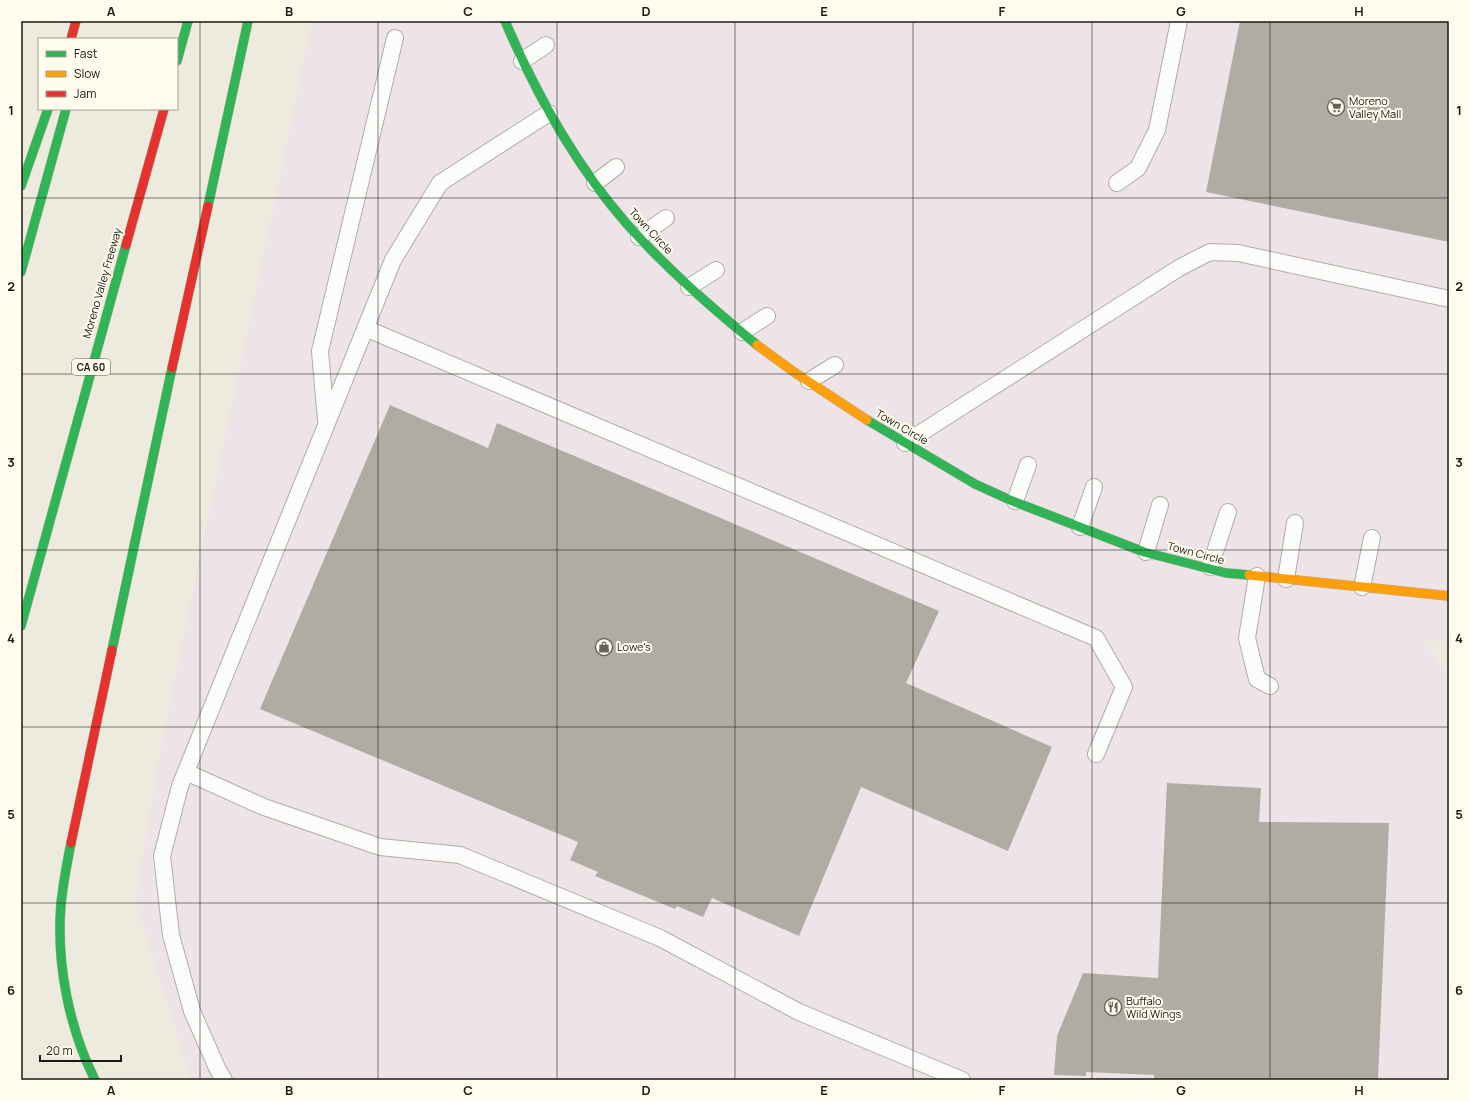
<svg xmlns="http://www.w3.org/2000/svg" width="1470" height="1101" font-family="Manrope,sans-serif">
<style>
.commercial{fill:#eee4e7}
.building{fill:#aeaca3}
.lines{fill:none;stroke-linecap:round;stroke-linejoin:round}
.lane-casing{stroke:#afaea4;stroke-width:18}
.fast-casing{stroke:#afaea4;stroke-width:10}
.slow-casing{stroke:#afaea4;stroke-width:10}
.jam-casing{stroke:#afaea4;stroke-width:10}
.lane{stroke:#fcfcfa;stroke-width:16}
.fast{stroke:#30b455;stroke-width:9}
.slow{stroke:#ff9f0a;stroke-width:9}
.jam{stroke:#e5322d;stroke-width:9}
.grid{fill:none;stroke:#1c1a12;stroke-width:1;stroke-opacity:0.55}
.labels{text-anchor:middle;stroke-width:4;stroke-linejoin:round;paint-order:stroke}
.shield{fill:#fffcee;stroke:#605e54;stroke-width:1}
.shield-label{font-size:10px;font-weight:bold;fill:#1c1a12}
.poi-label{font-size:11px;fill:#1c1a12;stroke:#fffcee;text-anchor:start}
.street-label{font-size:11px;fill:#1c1a12;stroke:#fffcee}
.neatline{fill:none;stroke:#1c1a12;stroke-width:1.5}
.grid-label{font-size:13px;text-anchor:middle;font-weight:bold;fill:#1c1a12}
</style>
<rect width="100%" height="100%" fill="#edebde"/>
<polygon class="commercial" points="312,21 1449,21 1449,642 1423,641 1449,675 1449,1080 191,1080 135,900 165,724"/>
<g class="building">
<polygon points="1240,21 1449,21 1449,242 1206,192"/>
<polygon points="390,405 488,448 497,423 939,611 906,683 1052,747 1008,851 861,787 799,936 712,898 703,917 677,906 675,909 595,876 598,872 570,860 578,842 260,709"/>
<polygon points="1167,783 1261,788 1259,822 1389,823 1378,1080 1177,1080 1154,1079 1154,1075 1086,1072 1086,1076 1054,1075 1057,1036 1083,973 1158,978"/>
</g>
<g class="lines">
<g class="lane-casing">
<g id="lane">
<polyline points="522,61 546,45"/>
<polyline points="595,183 616,167"/>
<polyline points="1117,183 1138,168 1157,130 1179,21"/>
<polyline points="639,237 666,218"/>
<polyline points="689,287 716,270"/>
<polyline points="365,328 1096,638 1124,687 1096,754"/>
<polyline points="742,332 767,316"/>
<polyline points="809,381 835,365"/>
<polyline points="326,420 320,351 395,38"/>
<polyline points="905,443 1179,268 1210,252 1238,253 1449,299"/>
<polyline points="1015,501 1028,465"/>
<polyline points="1080,527 1094,487"/>
<polyline points="1146,552 1160,505"/>
<polyline points="1210,567 1228,512"/>
<polyline points="1257,576 1247,638 1257,679 1270,686"/>
<polyline points="1286,579 1295,523"/>
<polyline points="1362,587 1372,538"/>
<polyline points="186,772 264,807 380,847 460,855 660,938 799,1012 962,1080"/>
<polyline points="224,1080 218,1070 192,1011 171,935 162,856 180,786 393,260 440,183 549,113"/>
</g>
</g>
<g class="fast-casing">
<g id="fast">
<path d="M505,21C536,94 574,163 626,223C666,268 711,307 757,345"/>
<polyline points="177,61 188,21"/>
<polyline points="21,186 48,109"/>
<polyline points="208,206 248,21"/>
<polyline points="21,272 66,109"/>
<polyline points="867,420 975,484 1010,500 1144,552 1226,573 1249,575"/>
<polyline points="21,626 126,245"/>
<polyline points="112,650 172,368"/>
<path d="M71,843C67,863 63,884 61,904C56,963 69,1028 95,1080"/>
</g>
</g>
<g class="slow-casing">
<g id="slow">
<polyline points="757,345 794,372 867,420"/>
<polyline points="1249,575 1449,596"/>
</g>
</g>
<g class="jam-casing">
<g id="jam">
<polyline points="71,39 76,21"/>
<polyline points="126,245 164,109"/>
<polyline points="172,368 208,206"/>
<polyline points="71,843 112,650"/>
</g>
</g>
<use href="#lane" class="lane"/>
<use href="#fast" class="fast"/>
<use href="#slow" class="slow"/>
<use href="#jam" class="jam"/>
</g>
<path class="grid" d="M200,21V1080M378,21V1080M557,21V1080M735,21V1080M913,21V1080M1092,21V1080M1270,21V1080M21,198H1449M21,374H1449M21,550H1449M21,727H1449M21,903H1449"/>
<defs>
<g id="supermarket-ring" transform="scale(0.9)"><circle r="9.5" fill="#fffcee" stroke="#656359" stroke-width="1.5"/><path d="M-6-5.5h2.5l.6 2H6L4.5 2H-2.5L-4.4-4H-6ZM-1.5 3.2a1.3 1.3 0 1 0 .1 0ZM3 3.2a1.3 1.3 0 1 0 .1 0Z" fill="#656359"/></g>
<g id="shop-ring" transform="scale(0.9)"><circle r="9.5" fill="#fffcee" stroke="#656359" stroke-width="1.5"/><path d="M-5-2.5h2.3a2.7 3.5 0 0 1 5.4 0H5L5.5 6h-11ZM-1.5-2.5h3a1.5 2.3 0 0 0-3 0Z" fill="#656359"/></g>
<g id="restaurant-ring" transform="scale(0.9)"><circle r="9.5" fill="#fffcee" stroke="#656359" stroke-width="1.5"/><path d="M-5-6h1v4h1v-4h1v4h1v-4h1v5L-1.5 .5V6h-2V.5L-5-1ZM5-6V6H3V1.5H1.5Q1.5-4 5-6Z" fill="#656359"/></g>
</defs>
<g fill-rule="evenodd">
<use href="#supermarket-ring" x="1336" y="107"/>
<use href="#shop-ring" x="604" y="647"/>
<use href="#restaurant-ring" x="1113" y="1007"/>
</g>
<g class="labels">
<rect class="shield" x="72" y="359" width="38" height="16" rx="3"/>
<g class="shield-label">
<text x="91" y="371">CA 60</text>
</g>
<g class="poi-label">
<text x="1349" y="105">Moreno<tspan x="1349" dy="13">Valley Mall</tspan></text>
<text x="617" y="651">Lowe's</text>
<text x="1126" y="1005">Buffalo<tspan x="1126" dy="13">Wild Wings</tspan></text>
</g>
<g class="street-label">
<text transform="translate(651 231) rotate(47)" y="4">Town Circle</text>
<text transform="translate(102 283) rotate(-74)" y="4">Moreno Valley Freeway</text>
<text transform="translate(902 427) rotate(30)" y="4">Town Circle</text>
<text transform="translate(1196 553) rotate(15)" y="4">Town Circle</text>
</g>
</g>
<rect width="1470" height="1101" fill="none" stroke="#fffcee" stroke-width="44"/>
<rect x="38" y="38" width="140" height="72" fill="#fffcee" stroke="#a4a296"/>
<rect x="46" y="51" width="20" height="6" fill="#30b455" stroke="#a4a296"/>
<text x="74" y="58" font-size="12" fill="#1c1a12">Fast</text>
<rect x="46" y="71" width="20" height="6" fill="#ff9f0a" stroke="#a4a296"/>
<text x="74" y="78" font-size="12" fill="#1c1a12">Slow</text>
<rect x="46" y="91" width="20" height="6" fill="#e5322d" stroke="#a4a296"/>
<text x="74" y="98" font-size="12" fill="#1c1a12">Jam</text>
<path d="M40 1055v6h81v-6" fill="none" stroke="#1c1a12" stroke-width="2"/>
<text x="46" y="1055" font-size="12" fill="#1c1a12" stroke="#fffcee" stroke-width="3" paint-order="stroke">20 m</text>
<rect x="22" y="22" width="1426" height="1057" class="neatline"/>
<g class="grid-label">
<text x="111" y="16">A</text>
<text x="289" y="16">B</text>
<text x="468" y="16">C</text>
<text x="646" y="16">D</text>
<text x="824" y="16">E</text>
<text x="1002" y="16">F</text>
<text x="1181" y="16">G</text>
<text x="1359" y="16">H</text>
<text x="11" y="115">1</text>
<text x="1459" y="115">1</text>
<text x="11" y="291">2</text>
<text x="1459" y="291">2</text>
<text x="11" y="467">3</text>
<text x="1459" y="467">3</text>
<text x="11" y="643">4</text>
<text x="1459" y="643">4</text>
<text x="11" y="819">5</text>
<text x="1459" y="819">5</text>
<text x="11" y="995">6</text>
<text x="1459" y="995">6</text>
<text x="111" y="1095">A</text>
<text x="289" y="1095">B</text>
<text x="468" y="1095">C</text>
<text x="646" y="1095">D</text>
<text x="824" y="1095">E</text>
<text x="1002" y="1095">F</text>
<text x="1181" y="1095">G</text>
<text x="1359" y="1095">H</text>
</g>
</svg>
